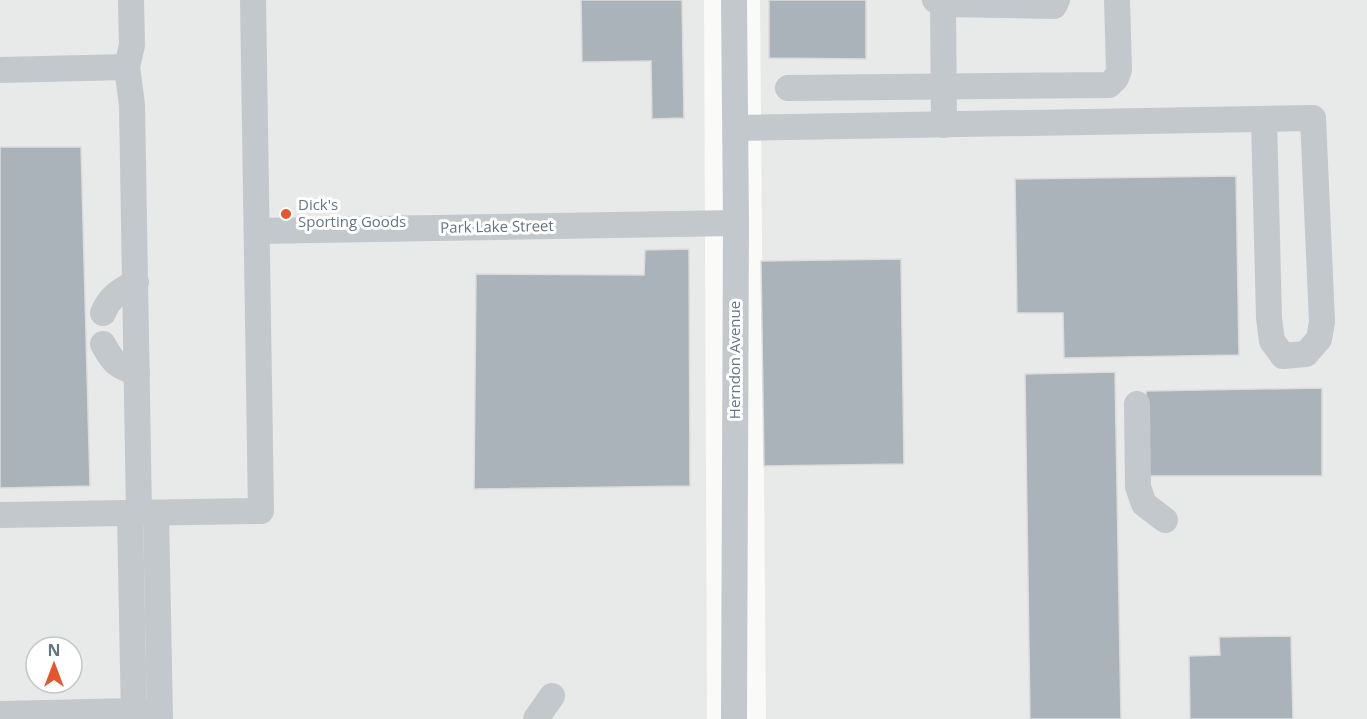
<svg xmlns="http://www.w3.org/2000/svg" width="1367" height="719" font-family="'Open Sans',sans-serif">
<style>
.built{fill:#e8e9e9;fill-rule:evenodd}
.building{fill:#aab3b9;stroke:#dcdcda;stroke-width:1.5}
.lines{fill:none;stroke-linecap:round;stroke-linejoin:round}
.minor{stroke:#c3c8cc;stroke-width:26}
.poi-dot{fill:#e4572e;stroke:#fff;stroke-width:2}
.labels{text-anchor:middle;stroke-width:6;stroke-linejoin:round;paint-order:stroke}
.poi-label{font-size:15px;fill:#657683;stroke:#fff;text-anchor:start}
.street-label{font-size:15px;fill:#657683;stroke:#fff}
</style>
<rect width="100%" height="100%" fill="#fafaf8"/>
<g class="built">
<path d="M0,0H704L707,719H0ZM36,647H72V683H36Z"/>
<polygon points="760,0 1367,0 1367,719 766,719"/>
</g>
<g class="building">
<polygon points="581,0 682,0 684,118 652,119 651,61 582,62"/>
<polygon points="769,0 866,0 866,59 769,58"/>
<polygon points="0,147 81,147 90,486 0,488"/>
<polygon points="1236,176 1239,355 1064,358 1063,313 1017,313 1015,179"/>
<polygon points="689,249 690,486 474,489 476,274 644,275 645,250"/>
<polygon points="901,259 904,464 764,466 761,261"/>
<polygon points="1115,372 1121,719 1030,719 1025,374"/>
<polygon points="1322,388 1322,476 1145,476 1146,391"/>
<polygon points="1291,636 1293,719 1190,719 1189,656 1220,655 1219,637"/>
</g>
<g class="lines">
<g class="minor">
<polyline points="131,0 132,45 127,67 132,105 139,513"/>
<polyline points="935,0 943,4 944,125"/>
<polyline points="943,4 1054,6 1057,0"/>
<polyline points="0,70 127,67"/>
<polyline points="788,88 1109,85 1116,78 1119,70 1117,0"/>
<path d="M736,128C929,126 1121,122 1313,118L1322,322L1319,339L1306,354L1283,356L1272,341L1269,318L1264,119"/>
<polyline points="257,231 736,223"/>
<path d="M103,313C110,296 120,291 136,282"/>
<path d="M103,344C113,363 117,366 137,373"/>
<polyline points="1137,404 1138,487 1144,504 1165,520"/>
<polyline points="130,513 134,719"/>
<polyline points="156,513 160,719"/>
<polyline points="0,515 261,511 253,0"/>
<polyline points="0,714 134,711 151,713"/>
<polyline points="536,719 552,696"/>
<polyline points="734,719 736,223 734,0"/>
</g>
</g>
<circle class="poi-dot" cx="286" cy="214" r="6"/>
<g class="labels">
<g class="poi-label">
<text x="298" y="210">Dick's<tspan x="298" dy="17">Sporting Goods</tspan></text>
</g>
<g class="street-label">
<text transform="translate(497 227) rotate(-1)" y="5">Park Lake Street</text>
<text transform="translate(735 360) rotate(-90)" y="5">Herndon Avenue</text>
</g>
</g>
<g transform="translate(54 665)"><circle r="28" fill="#ffffff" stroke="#c1c8cd" stroke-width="1.5"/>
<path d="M0-4.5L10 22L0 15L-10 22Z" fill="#e4572e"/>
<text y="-9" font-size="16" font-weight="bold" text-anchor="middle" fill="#657683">N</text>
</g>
</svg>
